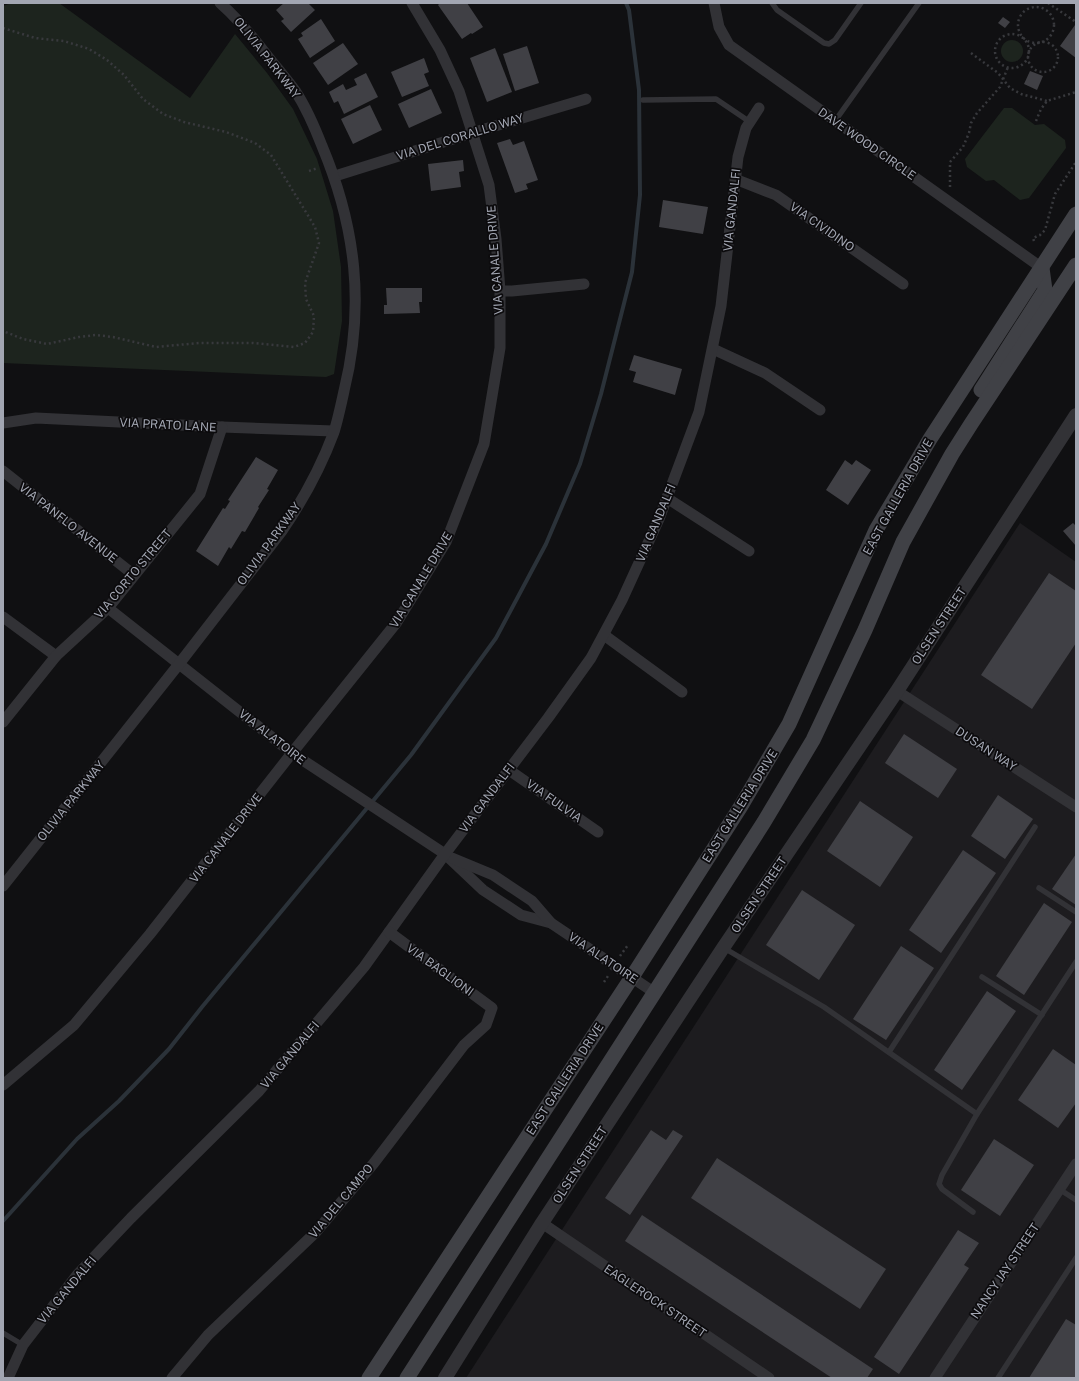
<svg xmlns="http://www.w3.org/2000/svg" width="1079" height="1381" font-family="'Public Sans',sans-serif">
<style>
.built{fill:#1d1c1f}
.green{fill:#1d241e}
.lines{fill:none;stroke-linecap:round;stroke-linejoin:round}
.stream{stroke:#2b3239;stroke-width:4}
.building{fill:#404045}
.path{stroke:#38393d;stroke-width:2.5;stroke-dasharray:2 3;stroke-linecap:butt}
.service{stroke:#323236;stroke-width:5.5}
.minor{stroke:#323236;stroke-width:11}
.tertiary{stroke:#323236;stroke-width:14}
.secondary{stroke:#404146;stroke-width:15}
.labels{text-anchor:middle;stroke-width:3.5;stroke-linejoin:round;paint-order:stroke}
.street-label{font-size:12px;fill:#a2a6b2;stroke:#0c0b0d}
</style>
<rect width="100%" height="100%" fill="#101012"/>
<polygon class="built" points="1020,523 1076,562 1076,1378 466,1378"/>
<g class="green">
<polygon points="12,3 59,3 190,98 235,34 267,73 293,109 317,159 333,211 341,267 342,321 334,374 326,377 3,363 3,6"/>
<circle cx="1012" cy="51" r="11"/>
<polygon points="1004,108 1012,108 1035,125 1044,124 1065,140 1066,148 1029,198 1020,200 994,180 986,181 967,167 965,159"/>
</g>
<g class="lines">
<polyline class="stream" points="3,1221 77,1139 119,1101 169,1049 202,1007 411,755 496,638 546,544 580,464 601,394 632,272 640,195 639,90 629,10 626,3"/>
</g>
<g class="building">
<polygon points="284,3 308,3 315,10 291,32 281,21 284,19 276,10"/>
<polygon points="440,3 467,3 483,27 472,34 471,33 462,39 438,5"/>
<polygon points="1003,17 1010,22 1005,28 998,23"/>
<polygon points="321,19 335,41 310,58 298,39 303,36 301,33"/>
<polygon points="1075,25 1076,26 1076,58 1060,46"/>
<polygon points="343,43 358,64 328,85 313,63"/>
<polygon points="527,46 539,83 515,91 503,54"/>
<polygon points="495,48 512,92 487,102 470,58"/>
<polygon points="424,58 429,72 424,74 429,86 402,97 391,72"/>
<polygon points="1030,71 1043,76 1037,90 1024,84"/>
<polygon points="366,73 378,97 344,114 338,101 334,103 329,92 343,84 346,90 357,85 354,79"/>
<polygon points="431,89 442,113 409,128 398,104"/>
<polygon points="370,105 382,130 353,144 341,119"/>
<polygon points="510,139 513,145 524,141 538,180 526,184 528,189 515,193 497,143"/>
<polygon points="463,160 464,171 459,172 461,187 431,191 428,164"/>
<polygon points="663,200 708,207 703,234 659,227"/>
<polygon points="386,288 422,288 422,302 419,302 420,313 384,314 384,305 387,305"/>
<polygon points="634,355 682,369 675,395 633,382 636,372 629,370"/>
<polygon points="256,457 278,470 267,489 269,490 258,507 259,508 245,532 242,531 231,549 229,547 218,566 196,551 223,508 225,509 230,501 228,500"/>
<polygon points="845,460 852,465 856,460 871,470 848,505 826,490"/>
<polygon points="1073,523 1076,526 1076,546 1063,531"/>
<polygon points="1049,573 1076,591 1076,643 1032,709 981,675"/>
<polygon points="904,734 957,769 938,798 885,763"/>
<polygon points="998,795 1033,819 1005,859 971,836"/>
<polygon points="860,801 913,837 880,887 827,851"/>
<polygon points="963,850 996,873 941,953 909,930"/>
<polygon points="1076,854 1076,905 1052,889"/>
<polygon points="802,890 855,925 819,980 766,945"/>
<polygon points="1044,903 1072,922 1024,995 996,976"/>
<polygon points="901,946 934,968 886,1040 853,1019"/>
<polygon points="987,991 1016,1011 962,1090 934,1070"/>
<polygon points="1053,1049 1076,1065 1076,1103 1058,1128 1018,1100"/>
<polygon points="651,1130 666,1140 673,1130 683,1136 630,1215 605,1198"/>
<polygon points="994,1139 1034,1165 1000,1216 961,1190"/>
<polygon points="717,1158 886,1269 860,1309 691,1198"/>
<polygon points="642,1215 873,1369 867,1378 832,1378 625,1241"/>
<polygon points="958,1230 979,1243 964,1265 969,1268 899,1374 874,1357"/>
<polygon points="1066,1319 1076,1325 1076,1378 1029,1378"/>
</g>
<g class="lines">
<g class="path">
<polyline points="1048,3 1076,22"/>
<circle cx="1036" cy="25" r="18"/>
<polyline points="3,28 35,38 64,41 89,49 107,60 124,75 143,99 163,114 184,122 226,132 255,143 271,155 315,227 319,243 305,283 306,299 314,316 313,332 305,343 294,347 253,343 199,343 156,347 113,337 96,335 79,337 47,344 23,339 3,331"/>
<circle cx="1012" cy="51" r="17"/>
<circle cx="1043" cy="57" r="15"/>
<polyline points="971,53 998,73 1010,88 1021,94 1047,101"/>
<polyline points="1036,121 1041,109 1047,101 1076,92"/>
<polyline points="309,171 318,168"/>
<polyline points="950,187 950,162 963,147 969,133 971,123 977,113 1000,87 1008,67"/>
<polyline points="1034,241 1033,238 1040,235 1045,230 1055,194 1076,162"/>
<polyline points="620,956 628,945"/>
<polyline points="604,982 608,976"/>
</g>
<g class="service">
<polyline points="772,3 777,10 824,43 829,44 835,40 861,3"/>
<polyline points="643,100 716,99 750,122"/>
<polyline points="835,121 919,3"/>
<polyline points="1039,888 1076,912"/>
<polyline points="724,948 824,1007 977,1114"/>
<polyline points="982,977 1042,1015"/>
<polyline points="889,1052 1035,827"/>
<polyline points="1059,1189 1076,1200"/>
<polyline points="973,1212 942,1189 939,1184 942,1175 977,1114 1076,962"/>
<polyline points="3,1333 23,1345"/>
<polyline points="998,1378 1076,1258"/>
</g>
<g class="minor">
<polyline points="714,3 719,27 729,45 1042,268"/>
<polyline points="335,176 485,129 586,99"/>
<polyline points="735,179 776,195 903,284"/>
<polyline points="500,291 512,291 584,284"/>
<polyline points="713,349 765,373 820,410"/>
<polyline points="3,423 36,418 222,427 334,431"/>
<polyline points="3,471 134,575"/>
<polyline points="667,498 749,551"/>
<polyline points="108,608 292,753 445,854 483,890 521,915 551,923"/>
<polyline points="3,617 56,656"/>
<polyline points="604,635 682,692"/>
<polyline points="897,691 1076,807"/>
<polyline points="3,722 56,656 108,608 200,494 222,427"/>
<polyline points="509,770 598,832"/>
<polyline points="452,858 493,875 532,901 551,923 655,993"/>
<path d="M3,886L179,664L282,531C303,500 321,467 334,432C338,419 341,405 344,391C365,306 356,227 322,146C315,128 307,109 296,92C287,79 276,67 266,54C252,36 237,18 220,3"/>
<polyline points="3,1085 74,1025 150,934 292,753 397,622 446,542 484,444 500,348 500,291 496,239 489,185 459,91 440,50 412,3"/>
<polyline points="542,1223 769,1378"/>
<polyline points="8,1378 23,1345 77,1275 131,1218 259,1091 364,967 445,854 548,718 591,658 622,600 659,519 699,412 721,306 738,157 746,128 759,108"/>
<polyline points="172,1378 208,1335 316,1232 374,1163 464,1045 486,1025 492,1008 389,932"/>
<polyline points="935,1378 1076,1164"/>
</g>
<polyline class="tertiary" points="445,1378 542,1223 723,948 897,691 1076,415"/>
<g class="secondary">
<polyline points="981,390 1045,290 1042,268"/>
<polyline points="369,1378 632,977 741,806 789,724 876,530 930,439 1076,214"/>
<polyline points="407,1378 764,822 813,740 865,630 903,542 952,454 971,424 1076,265"/>
</g>
</g>
<g class="labels">
<g class="street-label">
<text transform="translate(267 58) rotate(52)" y="4">OLIVIA PARKWAY</text>
<text transform="translate(460 137) rotate(-17)" y="4">VIA DEL CORALLO WAY</text>
<text transform="translate(867 144) rotate(35)" y="4">DAVE WOOD CIRCLE</text>
<text transform="translate(732 210) rotate(-84)" y="4">VIA GANDALFI</text>
<text transform="translate(822 227) rotate(35)" y="4">VIA CIVIDINO</text>
<text transform="translate(495 260) rotate(-94)" y="4">VIA CANALE DRIVE</text>
<text transform="translate(168 425) rotate(3)" y="4">VIA PRATO LANE</text>
<text transform="translate(898 497) rotate(-61)" y="4">EAST GALLERIA DRIVE</text>
<text transform="translate(68 523) rotate(38)" y="4">VIA PANFLO AVENUE</text>
<text transform="translate(656 523) rotate(-67)" y="4">VIA GANDALFI</text>
<text transform="translate(269 544) rotate(-54)" y="4">OLIVIA PARKWAY</text>
<text transform="translate(133 574) rotate(-50)" y="4">VIA CORTO STREET</text>
<text transform="translate(421 580) rotate(-59)" y="4">VIA CANALE DRIVE</text>
<text transform="translate(939 626) rotate(-57)" y="4">OLSEN STREET</text>
<text transform="translate(272 737) rotate(38)" y="4">VIA ALATOIRE</text>
<text transform="translate(986 749) rotate(33)" y="4">DUSAN WAY</text>
<text transform="translate(487 798) rotate(-53)" y="4">VIA GANDALFI</text>
<text transform="translate(71 801) rotate(-51)" y="4">OLIVIA PARKWAY</text>
<text transform="translate(554 801) rotate(35)" y="4">VIA FULVIA</text>
<text transform="translate(740 806) rotate(-58)" y="4">EAST GALLERIA DRIVE</text>
<text transform="translate(226 838) rotate(-52)" y="4">VIA CANALE DRIVE</text>
<text transform="translate(759 895) rotate(-56)" y="4">OLSEN STREET</text>
<text transform="translate(603 958) rotate(34)" y="4">VIA ALATOIRE</text>
<text transform="translate(440 970) rotate(36)" y="4">VIA BAGLIONI</text>
<text transform="translate(290 1055) rotate(-50)" y="4">VIA GANDALFI</text>
<text transform="translate(565 1079) rotate(-57)" y="4">EAST GALLERIA DRIVE</text>
<text transform="translate(580 1165) rotate(-57)" y="4">OLSEN STREET</text>
<text transform="translate(341 1201) rotate(-50)" y="4">VIA DEL CAMPO</text>
<text transform="translate(1005 1271) rotate(-56)" y="4">NANCY JAY STREET</text>
<text transform="translate(67 1290) rotate(-50)" y="4">VIA GANDALFI</text>
<text transform="translate(655 1301) rotate(34)" y="4">EAGLEROCK STREET</text>
</g>
</g>
<rect width="1079" height="1381" fill="none" stroke="#a2a6b2" stroke-width="8"/>
</svg>
